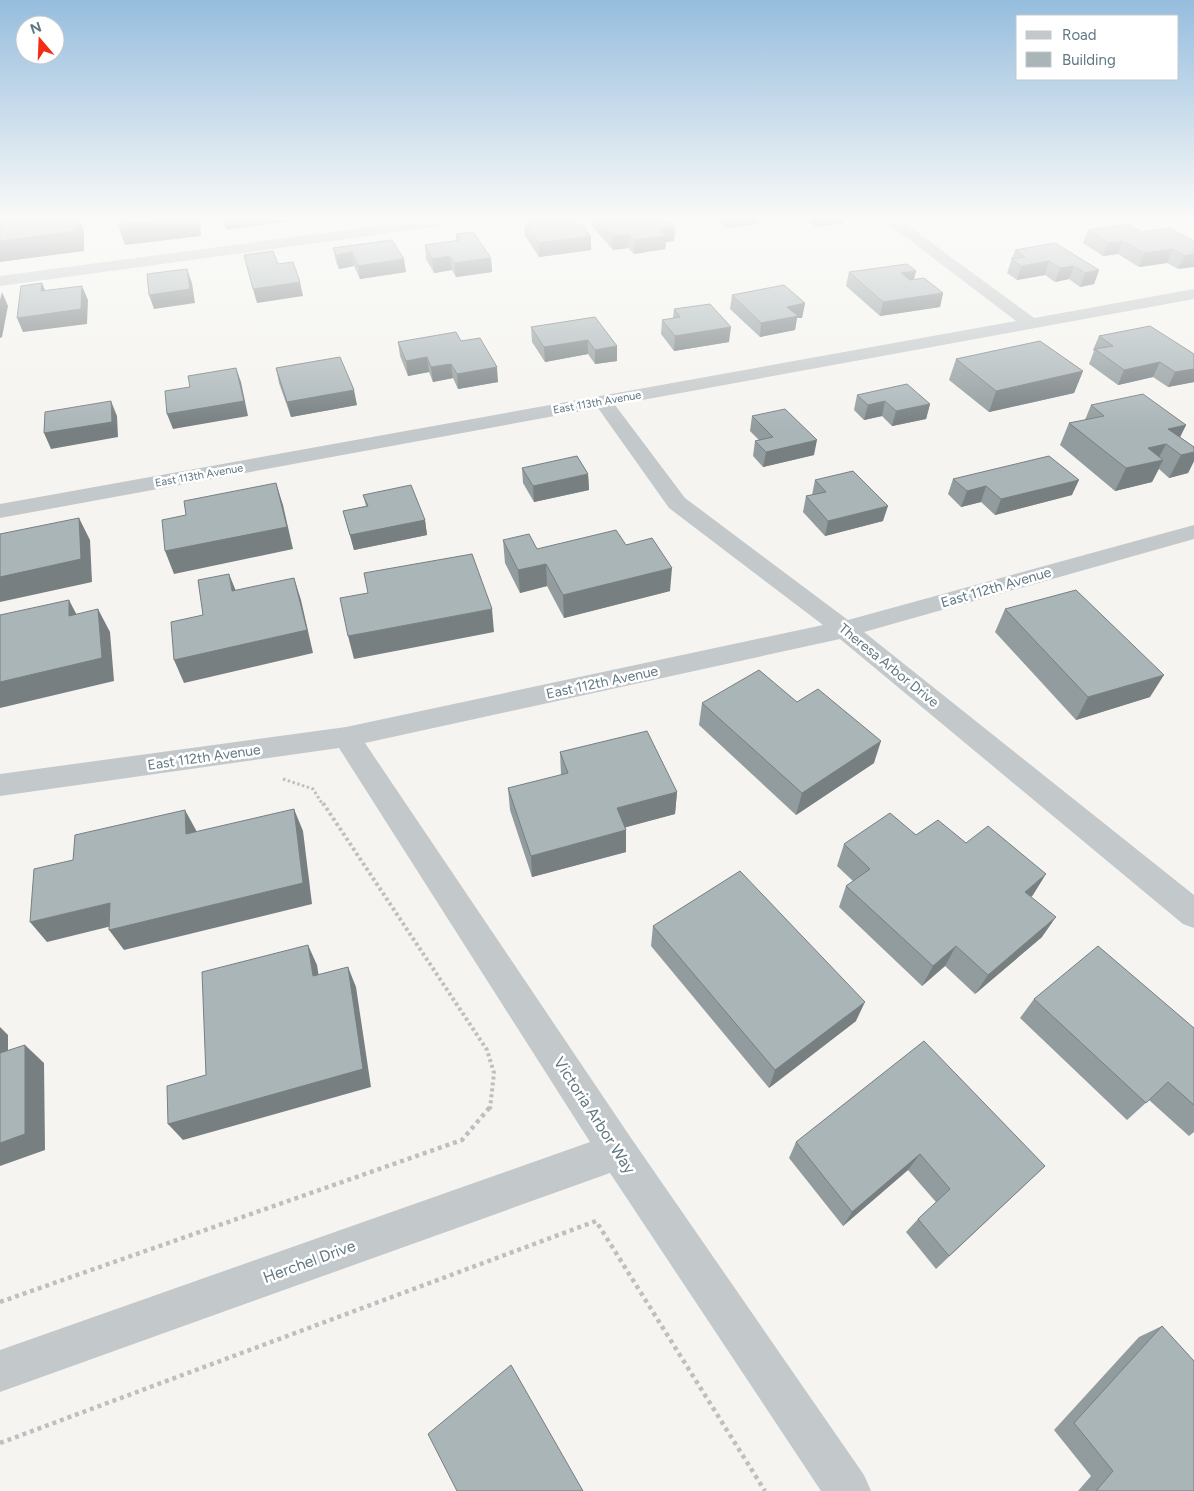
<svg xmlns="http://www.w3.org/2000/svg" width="1194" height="1491" font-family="Figtree,sans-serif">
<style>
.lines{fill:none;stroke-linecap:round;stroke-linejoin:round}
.path-far3{stroke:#bdbfc1;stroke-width:2;stroke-dasharray:1 1;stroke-linecap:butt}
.path-far2{stroke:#bdbfc1;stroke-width:3;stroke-dasharray:2.5 2.5;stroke-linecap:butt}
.path-far1{stroke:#bdbfc1;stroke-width:4;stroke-dasharray:3 3;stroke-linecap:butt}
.path{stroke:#bdbfc1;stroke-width:4.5;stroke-dasharray:4 4;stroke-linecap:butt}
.street{fill:#c3c8ca;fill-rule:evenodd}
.wall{fill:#929c9e}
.shaded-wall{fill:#777f81}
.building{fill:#aab5b8;stroke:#777f81}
.labels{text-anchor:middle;stroke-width:5;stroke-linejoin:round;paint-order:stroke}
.far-street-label{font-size:11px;fill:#617884;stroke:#fff}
.street-label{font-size:14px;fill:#617884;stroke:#fff}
.near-street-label{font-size:16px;fill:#617884;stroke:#fff}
</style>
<rect width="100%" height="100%" fill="#f5f4f0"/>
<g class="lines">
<polyline class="path-far3" points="489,226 538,219"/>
<polyline class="path-far2" points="283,779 313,789 323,805"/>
<polyline class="path-far1" points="323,803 487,1050 494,1073 490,1109"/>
<g class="path">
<polyline points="0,1302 462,1140 490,1107"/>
<polyline points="0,1443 596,1221 765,1491"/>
</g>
<g class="street">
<polygon points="429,219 470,219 463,223 0,286 0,276"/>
<polygon points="882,219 899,219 1034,318 1194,289 1194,299 615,405 685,498 848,620 1194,525 1194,539 864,632 1194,895 1194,928 1183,924 840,639 365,743 631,1138 864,1475 871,1491 821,1491 610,1173 0,1392 0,1350 590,1142 339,748 0,796 0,774 346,727 823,625 669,508 598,408 0,518 0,504 1016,321"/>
</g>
</g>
<g class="wall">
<polygon points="592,219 667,219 675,227 674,241 666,242 665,249 634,254 628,248 613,250 592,226"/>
<polygon points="717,219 758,219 757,224 727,228"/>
<polygon points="806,219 845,219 844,223 816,227"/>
<polygon points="524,222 591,236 591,250 539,257 525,236"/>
<polygon points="1088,230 1142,232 1194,241 1178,269 1167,263 1139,267 1118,254 1103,256 1083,243"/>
<polygon points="456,234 491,258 492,272 456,277 452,270 434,273 426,259 425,245 456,241"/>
<polygon points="392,240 406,272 360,279 354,266 339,269 336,262 333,248"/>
<polygon points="1015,250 1099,270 1094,284 1080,287 1069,279 1055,282 1045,275 1017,280 1007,273"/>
<polygon points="916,271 914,280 943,293 940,307 880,316 846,286 849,272"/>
<polygon points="732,295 805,303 802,318 797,318 795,330 760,337 730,309"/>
<polygon points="674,309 729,342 674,351 661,334 662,320 673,318"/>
<polygon points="595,317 617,361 595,364 588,354 545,362 532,342 531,327"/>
<polygon points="1099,336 1194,354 1194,382 1168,387 1153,377 1118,385 1089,364 1094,351 1093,350"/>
<polygon points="461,341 498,382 458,389 453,378 433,382 429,372 408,376 400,356 398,342"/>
<polygon points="956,359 1083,371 1074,393 989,412 949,380"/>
<polygon points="276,368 357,405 291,417 279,383"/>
<polygon points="857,395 930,404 926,419 892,426 882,416 864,420 854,410"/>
<polygon points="1091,405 1186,425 1180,437 1194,447 1194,461 1188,473 1169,478 1159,469 1152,482 1115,491 1060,445 1069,423 1085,420"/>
<polygon points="752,416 814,455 763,467 753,456 755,441 759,440 750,431"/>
<polygon points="522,468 588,474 589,490 534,502 523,483"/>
<polygon points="953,479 1072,495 995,515 981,502 961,507 948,494"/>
<polygon points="815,480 883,521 825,536 803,512 806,496 812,495"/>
<polygon points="363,495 425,520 427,535 354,550 343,511 366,506"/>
<polygon points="503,540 537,549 626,545 670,591 564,618 547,586 520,593 505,563"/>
<polygon points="1005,609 1150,697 1076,720 995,632"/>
<polygon points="797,702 874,763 796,815 699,725 702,703"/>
<polygon points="560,752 677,792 675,814 625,827 626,830 626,852 532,877 510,810 508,788 561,775"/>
<polygon points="916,835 966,843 1033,895 1031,897 1042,937 975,994 945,966 922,986 839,907 846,886 853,881 837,866 844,844"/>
<polygon points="653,926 856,1021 769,1088 651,946"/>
<polygon points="1034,999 1194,1028 1194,1132 1189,1136 1149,1100 1127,1120 1020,1018"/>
<polygon points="796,1142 1045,1166 936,1269 906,1232 918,1219 936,1202 908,1170 843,1226 789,1158"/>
<polygon points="1162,1326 1194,1491 1078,1491 1091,1476 1054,1430 1139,1337"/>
</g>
<g class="shaded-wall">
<polygon points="76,219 80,219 84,231 84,251 0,262 0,241"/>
<polygon points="173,219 200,219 201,236 125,245 118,225"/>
<polygon points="223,219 307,219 226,230"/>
<polygon points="727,219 758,219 757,224 727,228"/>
<polygon points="817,219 845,219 844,223 816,227"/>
<polygon points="675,227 674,241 666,242 665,249 634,254 634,240 660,230"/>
<polygon points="629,234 628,248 613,250 613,236"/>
<polygon points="591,236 591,250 539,257 539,243"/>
<polygon points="1123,241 1118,254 1103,256 1108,243"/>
<polygon points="1173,249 1167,263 1139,267 1144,253"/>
<polygon points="352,252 354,266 339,269 336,255"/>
<polygon points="1194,254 1194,267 1178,269 1184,256"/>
<polygon points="450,256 452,270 434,273 432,259"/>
<polygon points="491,258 492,272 456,277 454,263"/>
<polygon points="404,259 406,272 360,279 358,266"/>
<polygon points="1049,261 1045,275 1017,280 1021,266"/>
<polygon points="1074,266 1069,279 1055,282 1060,268"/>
<polygon points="187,269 192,283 195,303 154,309 149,295"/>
<polygon points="1099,270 1094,284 1080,287 1085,273"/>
<polygon points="916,271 912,285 901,273"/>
<polygon points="300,282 303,296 257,303 253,289"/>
<polygon points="42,283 48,297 41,291"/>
<polygon points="82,286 88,300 87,324 23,332 17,318"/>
<polygon points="2,292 8,306 2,337 0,338 0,300"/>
<polygon points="943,293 940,307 880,316 883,302"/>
<polygon points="805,303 802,318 797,318 795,330 760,337 761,323 787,307"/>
<polygon points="731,327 729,342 674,351 675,336"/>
<polygon points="588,340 588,354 545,362 544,347"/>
<polygon points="617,346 617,361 595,364 595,350"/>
<polygon points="427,357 429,372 408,376 406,361"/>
<polygon points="1160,362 1153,377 1118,385 1124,370"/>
<polygon points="451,364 453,378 433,382 431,367"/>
<polygon points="497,367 498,382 458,389 457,374"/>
<polygon points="236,368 241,382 248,416 173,429 167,414"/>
<polygon points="1194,369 1194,382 1168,387 1175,372"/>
<polygon points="1083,371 1074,393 989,412 996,391"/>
<polygon points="354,390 357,405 291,417 287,402"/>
<polygon points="111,401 117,416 118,437 51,449 44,433"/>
<polygon points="885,401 882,416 864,420 868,405"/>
<polygon points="930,404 926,419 892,426 896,411"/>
<polygon points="1186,425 1175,447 1166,444 1157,461 1163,460 1152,482 1115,491 1126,468 1168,429"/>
<polygon points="817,440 814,455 763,467 766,452"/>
<polygon points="1194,452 1194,461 1188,473 1169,478 1181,455"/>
<polygon points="588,474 589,490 534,502 533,486"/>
<polygon points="1079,480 1072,495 995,515 1001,499"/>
<polygon points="276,483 283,505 293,549 174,574 165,551"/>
<polygon points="986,486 981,502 961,507 967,491"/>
<polygon points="888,506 883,521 825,536 828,521"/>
<polygon points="79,518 90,540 92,582 0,602 0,577"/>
<polygon points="425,520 427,535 354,550 350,535"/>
<polygon points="546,564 547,586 520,593 518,570"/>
<polygon points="672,568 670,591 564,618 563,595"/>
<polygon points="229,574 238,596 232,591"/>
<polygon points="294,578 301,600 313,653 184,683 174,660"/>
<polygon points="69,600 81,623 69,616"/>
<polygon points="98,609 110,632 114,681 0,708 0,682"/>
<polygon points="492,609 494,632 354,659 348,636"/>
<polygon points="1164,675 1150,697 1076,720 1088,697"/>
<polygon points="881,741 874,763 796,815 802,793"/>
<polygon points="677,792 675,814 616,830 617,808"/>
<polygon points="294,809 303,831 312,904 124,950 109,930"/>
<polygon points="185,810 197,832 186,834"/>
<polygon points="626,830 626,852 532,877 531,856"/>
<polygon points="1046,874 1033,895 1012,912 1025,892"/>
<polygon points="110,903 124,923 47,942 30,922"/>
<polygon points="1056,917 1042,937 975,994 988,975"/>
<polygon points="308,945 317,965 322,996 313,976"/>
<polygon points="956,946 945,966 922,986 933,966"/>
<polygon points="348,967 356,987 371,1087 183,1140 168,1124"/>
<polygon points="865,1002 856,1021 769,1088 775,1070"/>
<polygon points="0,1027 8,1035 8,1075 0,1069"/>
<polygon points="25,1045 44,1063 45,1150 0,1166 0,1143"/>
<polygon points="920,1154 908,1170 843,1226 852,1212"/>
</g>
<g class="building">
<polygon points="1,219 76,219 76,231 0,241 0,228"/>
<polygon points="118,219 173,219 118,225"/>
<polygon points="548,219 577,219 591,236 539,243 524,222"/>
<polygon points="597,219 667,219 675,227 660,230 666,236 634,240 629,234 613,236"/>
<polygon points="1129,224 1142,232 1170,228 1194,241 1194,254 1184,256 1173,249 1144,253 1123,241 1108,243 1088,230"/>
<polygon points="473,232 491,258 454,263 450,256 432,259 425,245 460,240 456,234"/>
<polygon points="392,240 404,259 358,266 352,252 336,255 333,248"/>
<polygon points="1055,243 1099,270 1085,273 1074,266 1060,268 1049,261 1021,266 1011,259 1025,257 1015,250"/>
<polygon points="273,251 278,264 293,262 300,282 253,289 244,255"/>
<polygon points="907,264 916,271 901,273 910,280 924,278 943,293 883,302 849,272"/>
<polygon points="187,269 190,289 149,295 147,274"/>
<polygon points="42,283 41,291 82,286 81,309 17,318 21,286"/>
<polygon points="784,285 805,303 787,307 798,316 761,323 732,295"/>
<polygon points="710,304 731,327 675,336 662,320 680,317 674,309"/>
<polygon points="595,317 617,346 595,350 588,340 544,347 531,327"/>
<polygon points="1150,326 1194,354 1194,369 1175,372 1160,362 1124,370 1095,349 1113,346 1099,336"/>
<polygon points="456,332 461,341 480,338 497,367 457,374 451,364 431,367 427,357 406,361 398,342"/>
<polygon points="1040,341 1083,371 996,391 956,359"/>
<polygon points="340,357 354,390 287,402 276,368"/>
<polygon points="236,368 244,401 167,414 165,391 190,387 188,376"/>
<polygon points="907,384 930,404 896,411 885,401 868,405 857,395"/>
<polygon points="1143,394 1186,425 1168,429 1194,447 1194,452 1181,455 1166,444 1148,448 1163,460 1126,468 1069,423 1104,416 1091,405"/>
<polygon points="111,401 112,422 44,433 45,412"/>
<polygon points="785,409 817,440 766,452 755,441 773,437 752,416"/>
<polygon points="577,456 588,474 533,486 522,468"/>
<polygon points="1049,456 1079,480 1001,499 986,486 967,491 953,479"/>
<polygon points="853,471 888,506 828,521 806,496 826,492 815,480"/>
<polygon points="276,483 287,527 165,551 162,520 186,515 184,501"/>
<polygon points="411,485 425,520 350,535 343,511 368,506 363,495"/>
<polygon points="79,518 81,559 0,577 0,534"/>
<polygon points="616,530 626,545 652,538 672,568 563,595 546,564 518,570 503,540 529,534 537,549"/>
<polygon points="472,554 492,609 348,636 340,598 368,593 364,573"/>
<polygon points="229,574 232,591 294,578 307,630 174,660 171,622 203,615 198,580"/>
<polygon points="1076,590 1164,675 1088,697 1005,609"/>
<polygon points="69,600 69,616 98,609 102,658 0,682 0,615"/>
<polygon points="759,670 797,702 818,689 881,741 802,793 702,703"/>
<polygon points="647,731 677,792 617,808 626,830 531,856 508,788 568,773 560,752"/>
<polygon points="294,809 303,883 109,930 110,903 30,922 34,869 73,860 75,835 185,810 186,834"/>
<polygon points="890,813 916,835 938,820 966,843 988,826 1046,874 1025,892 1056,917 988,975 956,946 933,966 846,886 870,869 844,844"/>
<polygon points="740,871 865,1002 775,1070 653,926"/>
<polygon points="308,945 313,976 348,967 363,1069 168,1124 167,1086 206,1075 202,972"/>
<polygon points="1098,946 1194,1028 1194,1105 1168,1082 1146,1103 1034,999"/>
<polygon points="924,1041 1045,1166 949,1256 918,1219 950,1189 920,1154 852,1212 796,1142"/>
<polygon points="25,1045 25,1134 0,1143 0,1053"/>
<polygon points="1162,1326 1194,1361 1194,1491 1096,1491 1113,1471 1074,1423"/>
<polygon points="511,1365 583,1491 457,1491 428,1434"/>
</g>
<linearGradient id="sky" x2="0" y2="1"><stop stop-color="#96bdde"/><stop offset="0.51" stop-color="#fafaf8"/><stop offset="1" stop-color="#fafaf8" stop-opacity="0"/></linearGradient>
<rect width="1194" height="428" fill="url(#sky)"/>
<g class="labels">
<g class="far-street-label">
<text transform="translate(597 402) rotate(-10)" y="4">East 113th Avenue</text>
<text transform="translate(199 475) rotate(-10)" y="4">East 113th Avenue</text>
</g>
<g class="street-label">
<text transform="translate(996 587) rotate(-16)" y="5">East 112th Avenue</text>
<text transform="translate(889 665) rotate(39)" y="5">Theresa Arbor Drive</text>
<text transform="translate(602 682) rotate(-12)" y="5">East 112th Avenue</text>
<text transform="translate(204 757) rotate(-8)" y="5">East 112th Avenue</text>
</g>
<g class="near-street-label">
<text transform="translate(595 1115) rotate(57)" y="6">Victoria Arbor Way</text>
<text transform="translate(309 1261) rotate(-20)" y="6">Herchel Drive</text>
</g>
</g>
<rect x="1016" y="15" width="162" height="65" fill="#ffffff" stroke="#c0c9ce"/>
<rect x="1026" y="31" width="25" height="8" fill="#c3c8ca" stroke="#c0c9ce"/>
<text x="1062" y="40" font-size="15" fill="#617884">Road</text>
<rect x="1026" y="52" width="25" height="15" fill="#aab5b8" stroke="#c0c9ce"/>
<text x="1062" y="65" font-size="15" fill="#617884">Building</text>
<g transform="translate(40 40) rotate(341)"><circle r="24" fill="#ffffff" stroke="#c0c9ce"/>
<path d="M0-4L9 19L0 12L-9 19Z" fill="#f32d12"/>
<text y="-8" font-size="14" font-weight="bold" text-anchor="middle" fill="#617884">N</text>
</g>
</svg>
